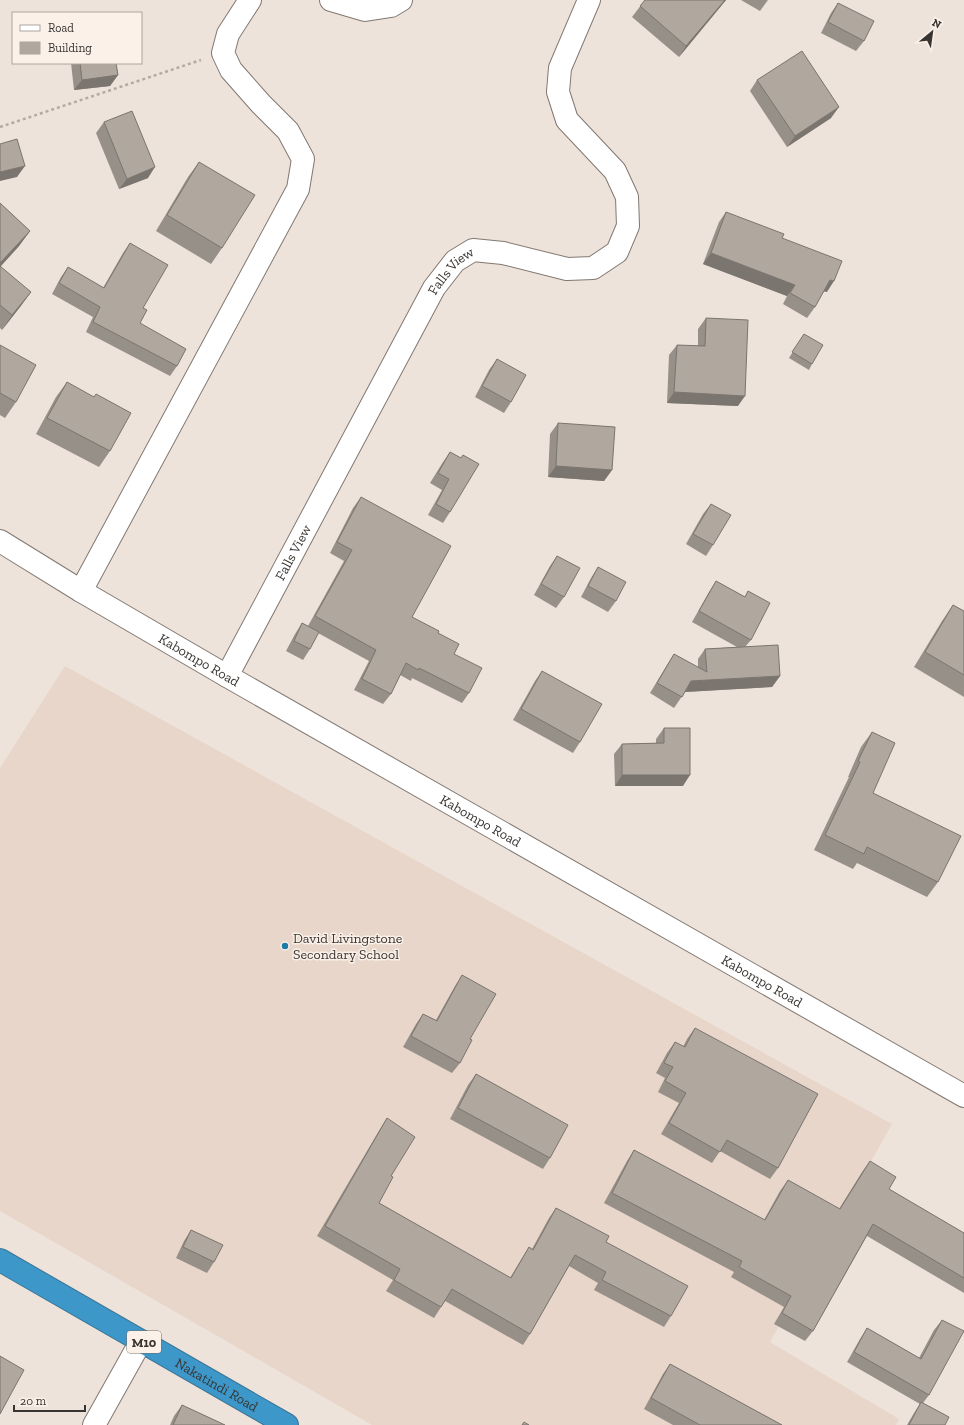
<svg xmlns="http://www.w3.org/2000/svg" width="964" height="1425" font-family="'Zilla Slab',serif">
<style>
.built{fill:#e7d6c9}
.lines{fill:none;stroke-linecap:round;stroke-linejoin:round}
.street-casing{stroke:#817871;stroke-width:24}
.highway-casing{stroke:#3b7494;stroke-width:24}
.path{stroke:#b3aaa4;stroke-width:2.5;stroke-dasharray:3 3;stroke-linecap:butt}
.street{stroke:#fff;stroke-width:22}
.highway{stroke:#3d97c9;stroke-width:22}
.wall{fill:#979089}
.shaded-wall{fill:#7b756f}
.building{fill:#b0a79f;stroke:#7b756f}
.poi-dot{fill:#1e7aa8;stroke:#fbf1e9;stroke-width:1.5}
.labels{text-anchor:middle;stroke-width:3;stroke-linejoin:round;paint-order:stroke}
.shield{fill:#fbf1e9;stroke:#726d68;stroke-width:1}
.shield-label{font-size:13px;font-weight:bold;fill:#383431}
.street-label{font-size:14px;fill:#383431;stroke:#fbf1e9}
.poi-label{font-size:14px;fill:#383431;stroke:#fbf1e9;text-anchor:start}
</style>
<rect width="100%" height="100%" fill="#eee3db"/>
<polygon class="built" points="65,666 892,1124 770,1342 899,1419 896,1425 372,1425 0,1211 0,768"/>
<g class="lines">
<g class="street-casing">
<g id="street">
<polyline points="331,0 365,10 391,6 401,0"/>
<path id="s1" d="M0,541L81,591L227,676L964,1096"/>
<polyline points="81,591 298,189 303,159 288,131 261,104 231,70 223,53 228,34 250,0"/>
<path id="s2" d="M227,676L434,288L455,261L473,250L503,253L567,269L593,268L617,252L628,226L627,197L615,171L567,120L558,92L560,68L589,0"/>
<polyline points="94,1425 141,1341"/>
</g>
</g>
<g class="highway-casing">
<g id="highway">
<path id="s3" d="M0,1260L287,1425"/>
</g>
</g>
<polyline class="path" points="0,127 201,60"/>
<use href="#street" class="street"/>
<use href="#highway" class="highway"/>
</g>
<g class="wall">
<polygon points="645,0 726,0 679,57 632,17"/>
<polygon points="741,0 768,0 760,11"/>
<polygon points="838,3 864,41 856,51 821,33 831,13"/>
<polygon points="71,63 116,63 118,75 110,86 74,90"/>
<polygon points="757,80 831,118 787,147 750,91"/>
<polygon points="104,122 148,178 119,189 96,133"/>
<polygon points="199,162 222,248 211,264 156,231 188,177"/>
<polygon points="0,203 30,231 19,246 0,267 31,292 20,307 2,330 0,328"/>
<polygon points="726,212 782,238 827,292 824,291 815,307 807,318 783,304 787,296 703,264 719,222"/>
<polygon points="130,243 143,308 140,323 177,366 170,376 86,332 93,317 52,294 61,277 68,267 103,288 123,253"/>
<polygon points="706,318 738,406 667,403 669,355 677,345 698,346 698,329"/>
<polygon points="804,334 812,364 809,370 789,358"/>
<polygon points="0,345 16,402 5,418 0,415"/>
<polygon points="497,359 511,402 504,413 475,397 489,370"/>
<polygon points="67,382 110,451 99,467 36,434 56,397"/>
<polygon points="558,423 612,470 604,481 548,477 550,434"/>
<polygon points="450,452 461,458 463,455 450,512 443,523 428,515 442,490 430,483 443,462"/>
<polygon points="361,497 412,617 438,633 454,654 469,693 462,703 412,678 411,681 400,675 391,694 383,704 354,690 369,661 318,633 310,649 303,660 286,651 295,634 302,623 308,626 344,561 330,553 353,508"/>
<polygon points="711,504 713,545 706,556 686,544 703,514"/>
<polygon points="557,556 564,597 556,608 534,595 550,566"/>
<polygon points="598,567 616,601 608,612 581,597 591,578"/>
<polygon points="716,581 745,597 748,591 751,640 745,647 780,676 772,687 685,692 674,708 650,693 667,665 674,654 698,668 698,659 705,649 737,647 692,622 709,592"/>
<polygon points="953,605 964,611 964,697 914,667 942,621"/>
<polygon points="542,671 580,742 573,753 513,720 535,681"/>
<polygon points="664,728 683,786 615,786 614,754 622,744 656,743 656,739"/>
<polygon points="872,732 873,793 938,882 927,897 857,863 853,869 814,850 849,777 848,777 861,747"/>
<polygon points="462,975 470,1039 460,1063 452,1073 403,1047 416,1024 423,1014 436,1020 455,986"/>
<polygon points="695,1028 778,1168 770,1179 720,1151 712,1163 661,1134 679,1103 658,1092 665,1078 656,1073 667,1053 675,1042 683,1047 687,1039"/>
<polygon points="476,1074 550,1158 543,1169 450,1119 468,1085"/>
<polygon points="387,1118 391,1176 379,1203 510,1278 522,1258 529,1247 532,1249 549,1218 556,1208 606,1242 671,1316 664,1327 594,1290 598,1283 569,1266 530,1334 523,1345 445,1301 434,1318 386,1291 393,1280 317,1236 380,1129"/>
<polygon points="634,1150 764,1220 780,1191 788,1180 839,1209 862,1172 870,1161 889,1189 964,1233 964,1293 867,1236 813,1331 805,1341 774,1324 784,1307 731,1277 734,1272 604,1203 627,1161"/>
<polygon points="191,1230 214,1262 207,1273 176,1258 184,1241"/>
<polygon points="942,1320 929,1395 923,1403 945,1425 907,1425 914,1413 920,1404 847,1362 860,1339 867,1328 919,1358 934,1330"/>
<polygon points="670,1364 782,1425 673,1425 644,1409 663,1374"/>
<polygon points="182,1405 225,1425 170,1425 174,1416"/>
</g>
<g class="shaded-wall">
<polygon points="725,0 726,0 679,57 686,46"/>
<polygon points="118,75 110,86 74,90 82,80"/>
<polygon points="839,107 831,118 787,147 795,136"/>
<polygon points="25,166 17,177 0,181 0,172"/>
<polygon points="155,167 148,178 119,189 127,179"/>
<polygon points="30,231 19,246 0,267 0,263"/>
<polygon points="711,253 795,285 787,296 703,264"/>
<polygon points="830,280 834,281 827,292 822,291"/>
<polygon points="31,292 20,307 2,330 12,315"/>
<polygon points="674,392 745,396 738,406 667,403"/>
<polygon points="556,466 612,470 604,481 548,477"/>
<polygon points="780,676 772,687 684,692 691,681"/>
<polygon points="622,775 690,775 683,786 615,786"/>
</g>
<g class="building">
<polygon points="645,0 725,0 686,46 640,6"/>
<polygon points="838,3 874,21 864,41 828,22"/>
<polygon points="802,51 839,107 795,136 757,80"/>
<polygon points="80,63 116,63 118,75 82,80"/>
<polygon points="132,111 155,167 127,179 104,122"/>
<polygon points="17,139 25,166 0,172 0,144"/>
<polygon points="199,162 255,195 222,248 167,215"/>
<polygon points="0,203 30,231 0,263"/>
<polygon points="726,212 784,234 782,238 842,261 834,281 830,280 815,307 790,293 795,285 711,253"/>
<polygon points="130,243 168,265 143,308 147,310 140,323 186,349 177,366 93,322 100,307 59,283 68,267 104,288"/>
<polygon points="0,266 31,292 12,315 0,305"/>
<polygon points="706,318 748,320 745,396 674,392 677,345 705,346"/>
<polygon points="804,334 823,345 812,364 792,352"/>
<polygon points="0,345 36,365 16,402 0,393"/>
<polygon points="497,359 526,375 511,402 482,386"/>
<polygon points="67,382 94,397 96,394 131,413 110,451 47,418"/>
<polygon points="558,423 615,427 612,470 556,466"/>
<polygon points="450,452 461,458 463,455 479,464 450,512 436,504 449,479 438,473"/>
<polygon points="361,497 451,546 412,617 439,631 438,633 459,644 454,654 482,668 469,693 419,668 418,670 406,663 391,694 362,679 376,650 315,616 352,550 337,542"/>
<polygon points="711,504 731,515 713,545 693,534"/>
<polygon points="557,556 580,568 564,597 541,584"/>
<polygon points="598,567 626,582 616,601 588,586"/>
<polygon points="716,581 745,597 748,591 770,603 751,640 699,611"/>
<polygon points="953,605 964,611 964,675 925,652"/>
<polygon points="302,623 319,632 310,649 294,641"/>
<polygon points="778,645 780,676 691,681 682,697 657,683 674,654 707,672 705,649"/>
<polygon points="542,671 602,704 580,742 521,709"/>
<polygon points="664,728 690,728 690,775 622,775 622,744 664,743"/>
<polygon points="872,732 895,743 873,793 961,836 938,882 867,847 864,854 825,835 860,762 858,761"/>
<polygon points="462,975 496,994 470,1039 472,1040 460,1063 411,1036 423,1014 437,1021"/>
<polygon points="695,1028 818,1094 778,1168 727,1140 720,1152 669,1123 686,1093 665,1081 673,1067 664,1063 675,1042 685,1047"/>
<polygon points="476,1074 568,1125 550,1158 458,1108"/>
<polygon points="387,1118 415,1137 391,1176 393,1177 379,1203 511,1278 529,1247 533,1250 556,1208 609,1236 606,1242 688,1286 671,1316 602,1280 606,1272 575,1255 530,1334 452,1289 441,1307 394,1280 400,1269 325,1226"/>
<polygon points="634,1150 765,1220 788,1180 840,1209 870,1161 896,1177 889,1189 964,1233 964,1278 873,1224 813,1331 782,1313 791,1296 739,1267 742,1261 612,1193"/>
<polygon points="191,1230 223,1245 214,1262 183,1247"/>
<polygon points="942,1320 964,1331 929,1395 854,1352 867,1328 921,1359"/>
<polygon points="0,1356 24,1370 0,1414"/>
<polygon points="670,1364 782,1425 700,1425 651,1398"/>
<polygon points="921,1402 949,1417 945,1425 909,1425"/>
<polygon points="182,1405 225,1425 173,1425"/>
<polygon points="524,1422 529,1425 522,1425"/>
</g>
<circle class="poi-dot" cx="285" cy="946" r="4"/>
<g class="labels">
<rect class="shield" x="127" y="1331" width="34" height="22" rx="3"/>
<g class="shield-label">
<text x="144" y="1347">M10</text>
</g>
<g class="street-label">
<text dy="5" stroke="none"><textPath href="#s2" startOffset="464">Falls View</textPath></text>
<text dy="5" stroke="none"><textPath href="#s2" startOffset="140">Falls View</textPath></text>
<text dy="5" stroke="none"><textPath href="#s1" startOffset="232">Kabompo Road</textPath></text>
<text dy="5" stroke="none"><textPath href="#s1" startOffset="556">Kabompo Road</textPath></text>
<text dy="5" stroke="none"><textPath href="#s1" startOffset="880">Kabompo Road</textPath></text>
<text dy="5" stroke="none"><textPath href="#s3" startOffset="250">Nakatindi Road</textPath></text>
</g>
<g class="poi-label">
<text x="293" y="943">David Livingstone<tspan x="293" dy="16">Secondary School</tspan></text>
</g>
</g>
<rect x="12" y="12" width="130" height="52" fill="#fbf1e9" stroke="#ada59f"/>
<rect x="20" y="25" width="20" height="6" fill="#ffffff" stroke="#ada59f"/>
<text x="48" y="32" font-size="12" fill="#383431">Road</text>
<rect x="20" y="42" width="20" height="12" fill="#b0a79f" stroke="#ada59f"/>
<text x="48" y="52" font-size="12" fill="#383431">Building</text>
<g transform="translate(932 32) rotate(29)" stroke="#fbf1e9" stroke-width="3" paint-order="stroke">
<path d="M0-3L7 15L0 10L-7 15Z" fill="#383431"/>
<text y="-6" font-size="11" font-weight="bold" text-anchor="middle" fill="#383431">N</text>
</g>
<path d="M14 1405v6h71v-6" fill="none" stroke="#383431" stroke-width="2"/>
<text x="20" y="1405" font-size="12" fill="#383431" stroke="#fbf1e9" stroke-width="3" paint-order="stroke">20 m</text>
</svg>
